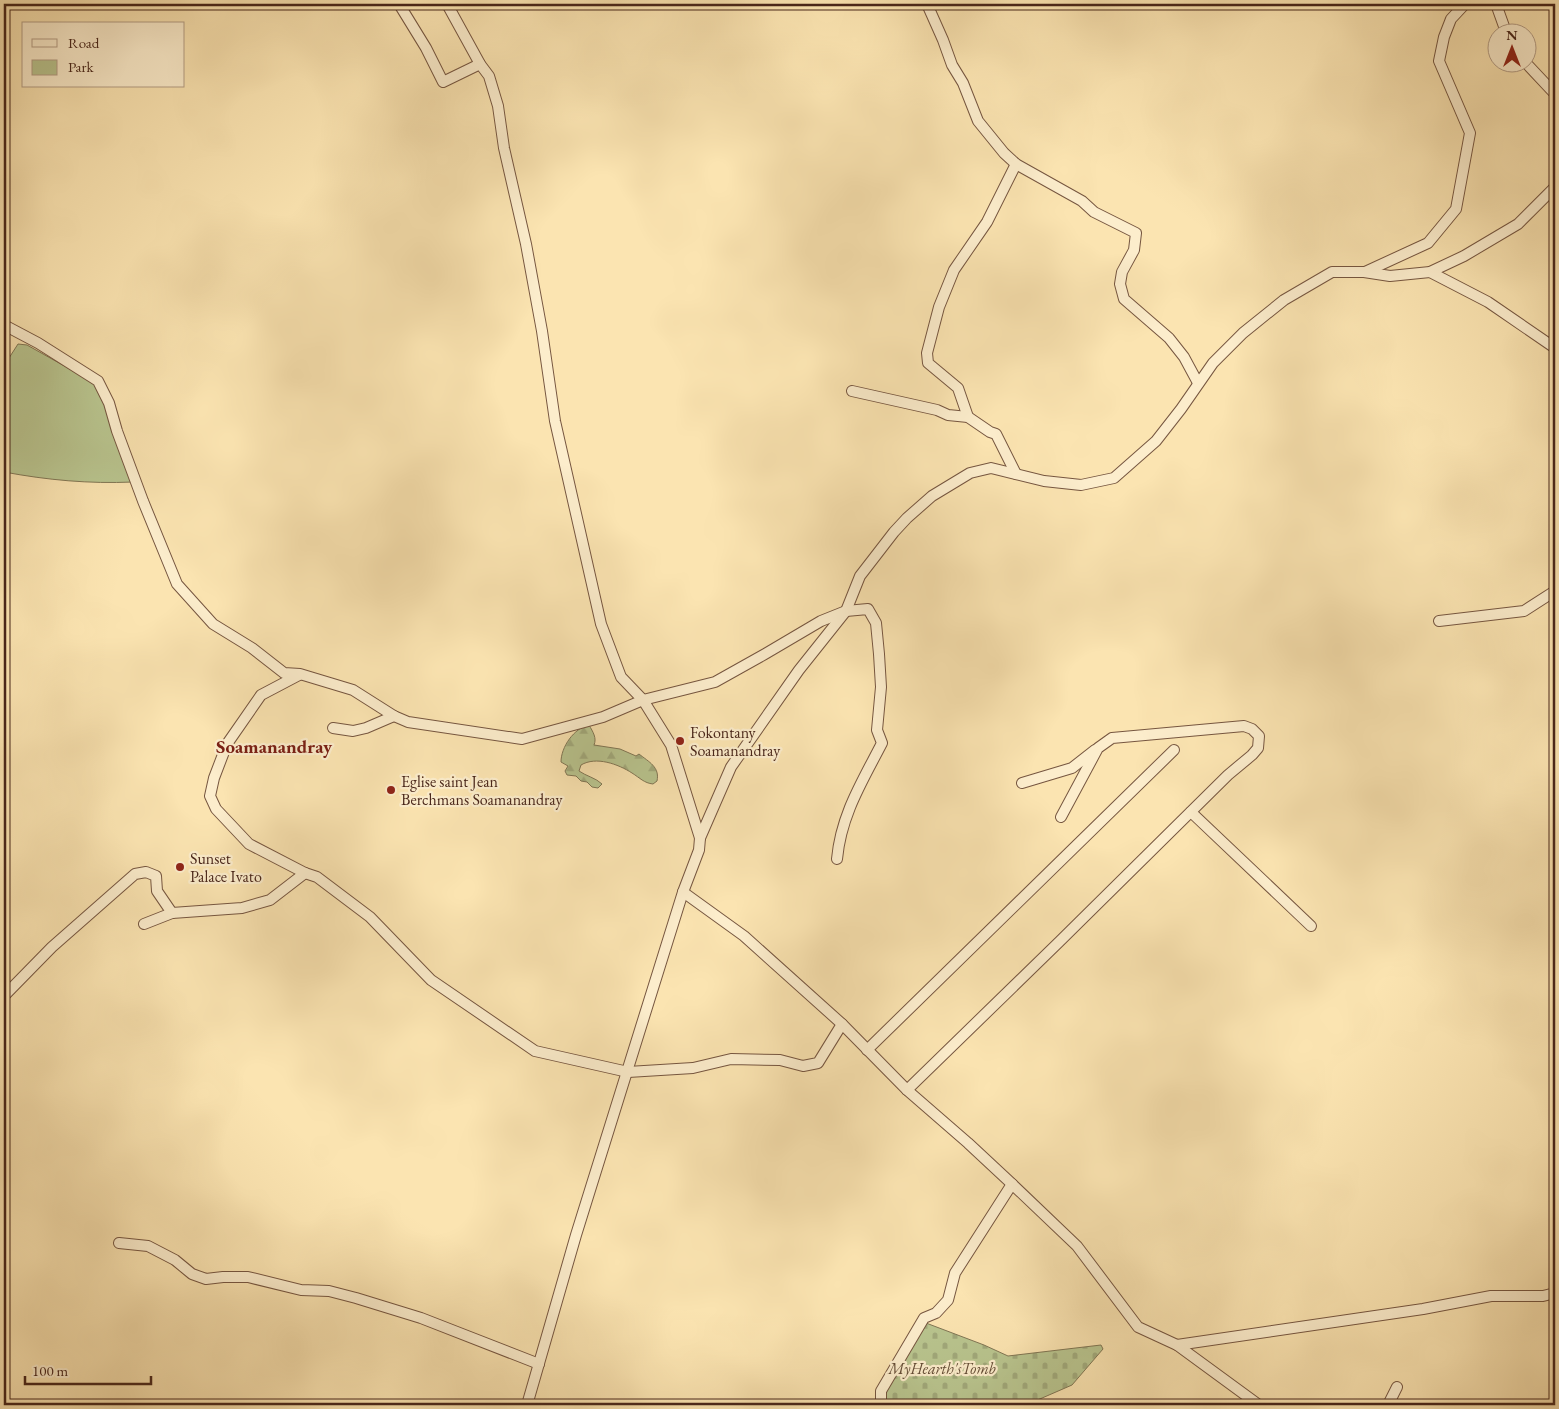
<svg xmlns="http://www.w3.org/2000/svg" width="1559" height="1409" font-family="'EB Garamond',serif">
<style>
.green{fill:#b9c58f;stroke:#817654}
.forest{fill:url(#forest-firs);stroke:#817654}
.cemetery{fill:url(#cemetery-stones);stroke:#817654}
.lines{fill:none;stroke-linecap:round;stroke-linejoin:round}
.minor-casing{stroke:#765640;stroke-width:12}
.minor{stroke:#fcedcc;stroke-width:10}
.poi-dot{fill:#8f2418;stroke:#fcedcc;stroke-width:2}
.labels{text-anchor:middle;stroke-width:4.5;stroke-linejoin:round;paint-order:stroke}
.poi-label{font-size:16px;fill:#49261a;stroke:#fcedcc;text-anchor:start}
.park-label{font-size:16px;font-style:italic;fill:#654e37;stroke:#fcedcc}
.quarter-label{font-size:19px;font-weight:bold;fill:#7a1f14;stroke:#fcedcc}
</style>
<defs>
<pattern id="forest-firs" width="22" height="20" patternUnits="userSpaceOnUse" patternTransform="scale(1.25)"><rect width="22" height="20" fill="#b9c58f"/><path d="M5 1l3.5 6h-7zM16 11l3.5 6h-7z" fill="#a1a97b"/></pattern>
<pattern id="cemetery-stones" width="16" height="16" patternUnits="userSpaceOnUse" patternTransform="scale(1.25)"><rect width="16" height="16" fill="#b9c58f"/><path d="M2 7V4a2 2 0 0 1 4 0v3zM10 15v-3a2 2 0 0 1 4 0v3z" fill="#a1a97b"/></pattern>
</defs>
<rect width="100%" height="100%" fill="#fbe4b1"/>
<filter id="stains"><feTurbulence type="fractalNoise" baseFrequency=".004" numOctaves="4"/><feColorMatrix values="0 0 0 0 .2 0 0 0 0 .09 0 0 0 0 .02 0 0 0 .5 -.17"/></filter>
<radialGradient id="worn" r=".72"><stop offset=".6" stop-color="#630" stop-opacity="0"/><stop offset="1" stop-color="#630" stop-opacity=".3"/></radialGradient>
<path class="green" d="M18,344L27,345L93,382L109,412L133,482C89,484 47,480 4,472V356L9,358Z"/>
<path class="forest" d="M589,725C593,732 597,738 594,745L620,749L636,756L639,754C649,762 660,767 657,781L653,784C644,783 640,778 632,773C618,764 596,756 581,765L579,771C586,776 596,778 602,784L598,788L592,787L587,782L581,781L576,776L567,775L565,771L568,766L561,762C561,747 574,728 589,725Z"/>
<polygon class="cemetery" points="926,1323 984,1345 1008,1356 1101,1345 1103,1349 1072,1385 1026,1405 885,1405 885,1393"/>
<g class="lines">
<g class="minor-casing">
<g id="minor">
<polyline points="399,4 426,48 443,82 480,64"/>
<path d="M447,4L480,64L489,76L498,106L504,148L526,244L542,331L555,421L601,624L621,677L643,700L715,682L765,654L821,621L846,611L868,609L876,623L879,654L881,687L877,730L882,743C862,782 841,815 837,859"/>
<polyline points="927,4 943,40 952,65 963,83 978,121 1004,153 1016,164 1082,201 1094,212 1136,233 1134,250 1122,272 1120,284 1124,299 1169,338 1184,357 1198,383"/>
<polyline points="1496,4 1506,32"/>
<polyline points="1525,62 1555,94"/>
<polyline points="1365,272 1428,243 1456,209 1470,133 1439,61 1444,37 1451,19 1465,4"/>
<polyline points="1430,272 1488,302 1555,348"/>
<polyline points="4,325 38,343 98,381 109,403 117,431 143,501 177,584 213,624 252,648 284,673 300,674 353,690 394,716 408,722 522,739 603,717 643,700 671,745 700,838"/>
<polyline points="852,391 937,410 948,415 968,417 990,432 996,434 1016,474"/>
<polyline points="968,417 958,388 928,363 927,353 939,307 954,270 987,222 1016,164"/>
<polyline points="1439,621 1524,611 1555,591"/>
<polyline points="299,675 261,695 227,744 214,778 210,796 216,809 249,844 305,873 317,877 370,917 431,980 535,1051 628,1072 693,1068 731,1059 780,1060 803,1066 818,1063 842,1024"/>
<polyline points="333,728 353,731 366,728 394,716"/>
<polyline points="1022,783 1072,768 1095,750"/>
<polyline points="1191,812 1311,926"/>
<polyline points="683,892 744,936 842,1024 907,1090 968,1143 1012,1184 1077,1246 1138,1327 1177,1345 1259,1405"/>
<polyline points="144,924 172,913 242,908 270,900 305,873"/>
<polyline points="4,996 52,947 135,874 146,872 156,876 157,891 172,913"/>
<polyline points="867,1050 1174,750"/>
<polyline points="907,1090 1059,942 1228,775 1252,755 1258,748 1259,736 1252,729 1244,726 1112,738 1098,748 1061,817"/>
<polyline points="119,1243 148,1246 175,1260 192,1274 206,1279 223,1277 248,1277 301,1290 329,1291 356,1298 421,1318 539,1364"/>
<polyline points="1177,1345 1423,1309 1491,1296 1543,1296 1555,1293"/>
<polyline points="527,1405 576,1235 683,892 699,850 700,838 731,767 799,670 846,611 860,576 894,532 907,518 932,496 970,473 991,468 1044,481 1081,485 1114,478 1156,441 1181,409 1213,363 1243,333 1284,300 1332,272 1364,272 1390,276 1430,272 1464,256 1518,224 1555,187"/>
<polyline points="881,1405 881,1391 924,1318 936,1313 948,1300 955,1273 1012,1184"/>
<polyline points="1388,1405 1397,1387"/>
</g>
</g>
<use href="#minor" class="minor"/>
</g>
<g class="poi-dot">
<circle cx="680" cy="741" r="5"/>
<circle cx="391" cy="790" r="5"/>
<circle cx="180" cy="867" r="5"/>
</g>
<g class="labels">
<g class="poi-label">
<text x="690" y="738">Fokontany<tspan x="690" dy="18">Soamanandray</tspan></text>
<text x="401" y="787">Eglise saint Jean<tspan x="401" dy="18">Berchmans Soamanandray</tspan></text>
<text x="190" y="864">Sunset<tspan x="190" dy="18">Palace Ivato</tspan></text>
</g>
<g class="park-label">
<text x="942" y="1374">MyHearth'sTomb</text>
</g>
<g class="quarter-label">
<text x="274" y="753">Soamanandray</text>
</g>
</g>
<rect width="1559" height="1409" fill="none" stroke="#fbe4b1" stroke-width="20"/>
<rect x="5" y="5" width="1549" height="1399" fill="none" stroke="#49261a" stroke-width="2.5"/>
<rect x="10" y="10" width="1539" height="1389" fill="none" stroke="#49261a"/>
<rect x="22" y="22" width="162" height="65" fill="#fcedcc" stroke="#b49d85"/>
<rect x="32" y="39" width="25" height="8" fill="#fcedcc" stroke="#b49d85"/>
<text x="68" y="48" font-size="15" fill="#49261a">Road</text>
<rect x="32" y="60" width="25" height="15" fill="#b9c58f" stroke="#b49d85"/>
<text x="68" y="72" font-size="15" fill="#49261a">Park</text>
<g transform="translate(1512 48)"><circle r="24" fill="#fcedcc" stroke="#b49d85"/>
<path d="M0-4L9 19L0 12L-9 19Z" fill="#8f2418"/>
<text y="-8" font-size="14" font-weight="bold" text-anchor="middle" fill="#49261a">N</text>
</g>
<path d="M25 1376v8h126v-8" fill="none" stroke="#49261a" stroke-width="2.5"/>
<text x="32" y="1376" font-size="15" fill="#49261a" stroke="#fcedcc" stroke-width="4" paint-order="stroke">100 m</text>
<rect width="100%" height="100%" filter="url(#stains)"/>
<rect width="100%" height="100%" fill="url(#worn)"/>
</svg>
